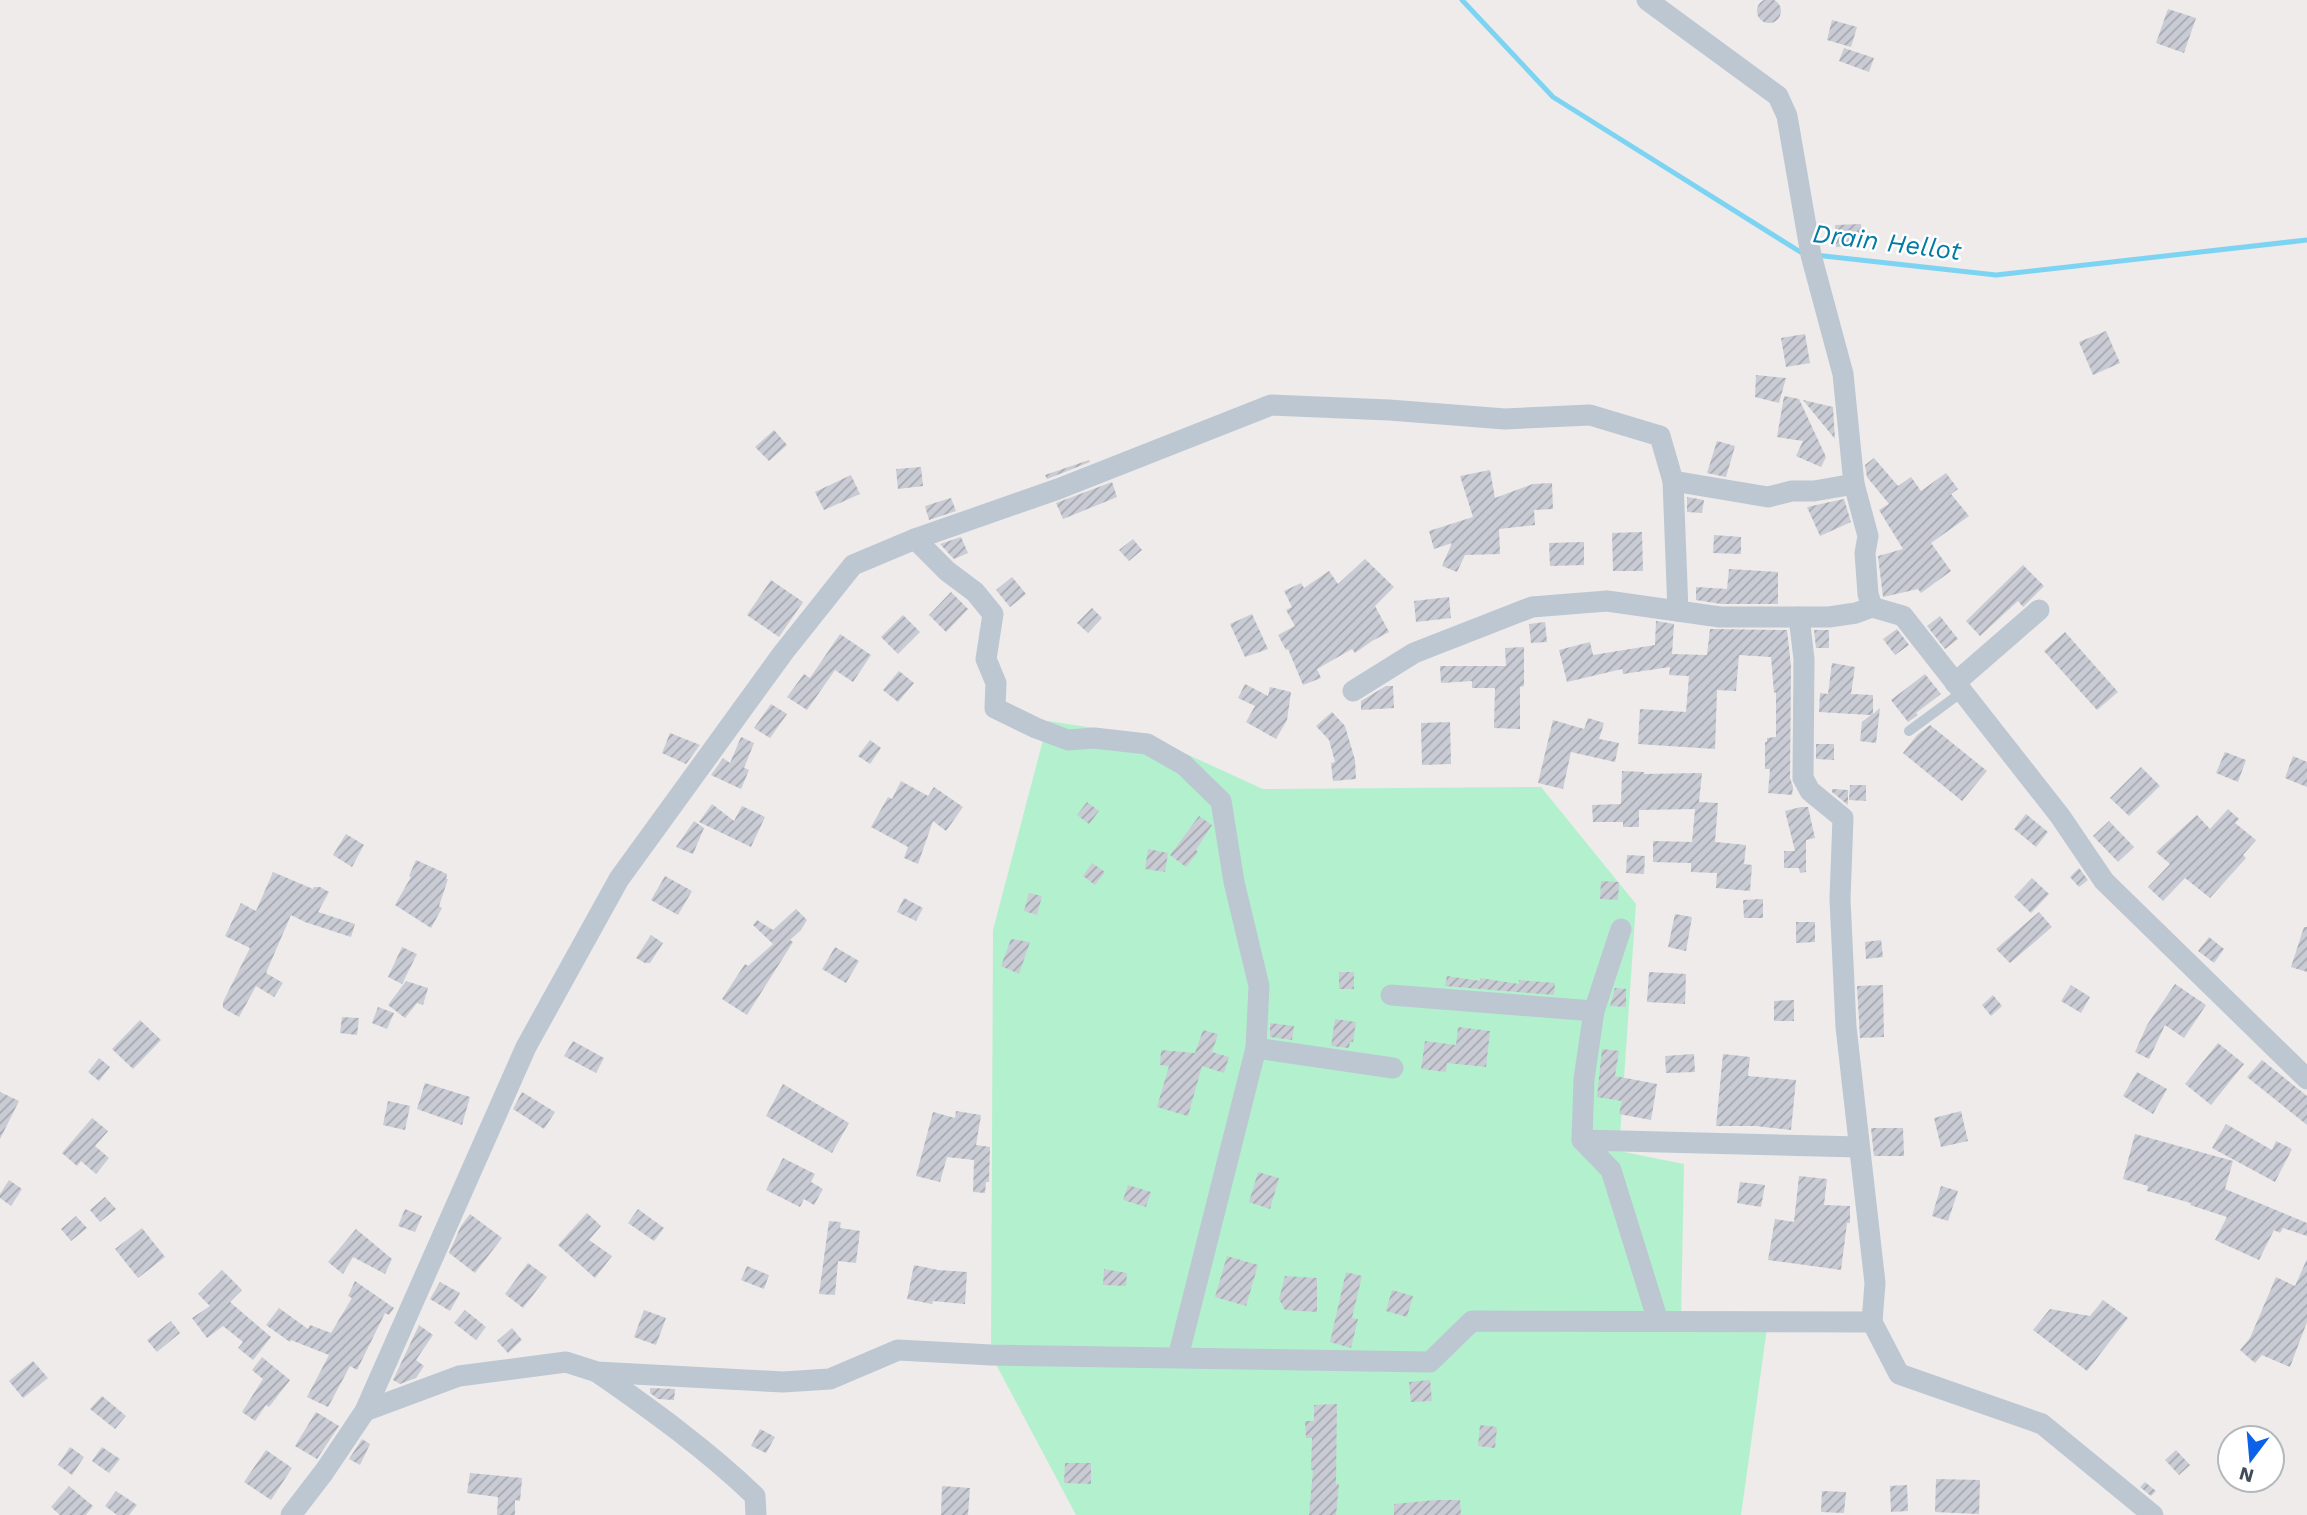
<svg xmlns="http://www.w3.org/2000/svg" width="2307" height="1515" font-family="'Work Sans',sans-serif">
<style>
.grass{fill:#b3f1ce}
.lines{fill:none;stroke-linecap:round;stroke-linejoin:round}
.stream{stroke:#7dd4f2;stroke-width:5}
.building{fill:url(#building-hatch)}
.service{stroke:#bcc7d2;stroke-width:10}
.minor{stroke:#bcc7d2;stroke-width:21}
.labels{text-anchor:middle;stroke-width:5;stroke-linejoin:round;paint-order:stroke}
.water-label{font-size:26px;font-style:italic;fill:#027ba6;stroke:#fff}
</style>
<defs>
<pattern id="building-hatch" width="6" height="6" patternUnits="userSpaceOnUse" patternTransform="scale(1.75)"><rect width="6" height="6" fill="#c9ccd4"/><path d="M-1 1l2-2M0 6l6-6M5 7l2-2" fill="none" stroke="#a5a8af"/></pattern>
</defs>
<rect width="100%" height="100%" fill="#eeebea"/>
<polygon class="grass" points="1048,721 1147,736 1263,789 1541,787 1636,904 1619,1151 1684,1164 1681,1321 1768,1321 1741,1515 1076,1515 991,1355 993,930"/>
<g class="lines">
<g class="stream">
<polyline points="1462,0 1553,97 1802,253 1806,254"/>
<polyline points="1815,255 1996,275 2307,240"/>
</g>
</g>
<g class="building">
<circle cx="1769" cy="11" r="12"/>
<polygon points="2168,9 2196,18 2184,53 2156,43"/>
<polygon points="1832,20 1857,27 1851,47 1827,40"/>
<polygon points="1844,48 1874,58 1869,72 1839,61"/>
<polygon points="1861,224 1862,246 1836,247 1835,225"/>
<polygon points="2106,331 2120,363 2093,375 2079,342"/>
<polygon points="1805,334 1810,363 1786,367 1781,338"/>
<polygon points="1756,375 1786,378 1779,403 1755,397"/>
<polygon points="1784,396 1799,399 1826,457 1821,467 1796,456 1803,441 1777,437"/>
<polygon points="1803,400 1833,407 1835,439"/>
<polygon points="774,430 787,445 769,461 755,447"/>
<polygon points="1717,441 1735,446 1726,477 1707,473"/>
<polygon points="1874,458 1898,486 1911,477 1921,491 1946,473 1958,489 1951,494 1969,516 1931,543 1951,571 1921,593 1918,589 1883,597 1878,556 1903,549 1879,510 1889,504 1867,477 1865,465"/>
<polygon points="1089,460 1090,462 1047,479 1045,475"/>
<polygon points="921,467 923,486 898,489 896,469"/>
<polygon points="1490,470 1495,498 1533,484 1552,483 1553,509 1534,510 1535,525 1499,529 1500,554 1465,555 1457,572 1442,566 1452,543 1434,549 1429,531 1473,517 1460,476"/>
<polygon points="851,475 860,494 824,510 815,492"/>
<polygon points="1112,482 1117,497 1063,519 1056,503"/>
<polygon points="1687,497 1704,500 1702,513 1687,512"/>
<polygon points="951,498 956,511 929,520 925,506"/>
<polygon points="1844,499 1851,522 1820,536 1807,507"/>
<polygon points="1642,532 1643,571 1613,571 1612,533"/>
<polygon points="1714,535 1741,537 1741,554 1713,553"/>
<polygon points="961,537 968,553 954,559 940,544"/>
<polygon points="1133,539 1142,550 1129,561 1119,550"/>
<polygon points="1584,542 1584,565 1550,566 1549,543"/>
<polygon points="1365,559 1394,587 1375,606 1389,632 1372,641 1355,653 1352,649 1317,669 1321,678 1303,685 1288,649 1286,650 1278,635 1295,626 1286,610 1292,607 1284,591 1301,583 1304,588 1329,571 1338,584"/>
<polygon points="2023,565 2044,586 2023,607 2018,601 1980,636 1966,621"/>
<polygon points="1729,569 1778,572 1778,604 1721,604 1696,600 1696,587 1727,589"/>
<polygon points="1012,577 1026,594 1010,607 996,590"/>
<polygon points="771,580 803,602 779,637 747,615"/>
<polygon points="951,592 968,609 946,632 929,615"/>
<polygon points="1449,597 1451,618 1416,622 1414,601"/>
<polygon points="1092,608 1102,618 1088,633 1077,623"/>
<polygon points="1252,614 1268,649 1245,657 1230,624"/>
<polygon points="903,615 920,632 898,654 881,637"/>
<polygon points="1940,616 1958,639 1945,649 1927,626"/>
<polygon points="1656,621 1674,624 1672,654 1707,655 1710,629 1787,630 1791,666 1790,778 1793,787 1792,795 1768,793 1770,769 1765,769 1765,742 1767,742 1767,738 1776,737 1776,692 1774,693 1771,657 1739,655 1736,691 1717,690 1715,749 1638,744 1640,709 1686,712 1689,676 1669,675 1670,667 1623,674 1622,669 1567,682 1559,650 1590,642 1593,655 1655,645"/>
<polygon points="1545,622 1547,642 1531,643 1529,624"/>
<polygon points="1897,629 1909,645 1895,655 1883,639"/>
<polygon points="1814,630 1829,630 1829,648 1816,648"/>
<polygon points="2065,632 2118,692 2097,710 2044,651"/>
<polygon points="840,634 871,655 853,682 835,670 807,710 787,697 804,674 810,678"/>
<polygon points="1524,647 1524,686 1520,687 1520,729 1494,728 1495,688 1472,688 1472,681 1441,683 1440,666 1506,666 1505,648"/>
<polygon points="1832,663 1855,667 1851,694 1873,695 1873,714 1880,708 1876,743 1860,741 1862,722 1871,715 1819,712 1820,693 1828,694"/>
<polygon points="899,671 914,683 898,702 883,690"/>
<polygon points="1925,674 1941,694 1916,713 1918,715 1908,722 1891,700"/>
<polygon points="1245,684 1268,696 1270,687 1291,692 1287,720 1276,739 1246,722 1255,706 1238,698"/>
<polygon points="1386,686 1393,686 1394,708 1361,710 1361,701"/>
<polygon points="771,704 787,714 770,738 754,728"/>
<polygon points="1332,712 1345,726 1355,760 1356,779 1333,781 1331,763 1335,762 1329,740 1316,726"/>
<polygon points="1588,718 1604,723 1599,739 1619,743 1615,762 1571,752 1563,789 1538,783 1553,720 1584,729"/>
<polygon points="1450,722 1451,764 1422,765 1421,723"/>
<polygon points="1930,725 1987,771 1962,801 1903,753 1917,735"/>
<polygon points="670,733 700,745 686,764 662,753"/>
<polygon points="741,737 754,743 744,768 749,770 741,789 711,775 723,758 730,763"/>
<polygon points="870,740 881,748 870,764 858,756"/>
<polygon points="1816,744 1834,744 1834,760 1816,759"/>
<polygon points="2225,752 2246,760 2238,782 2216,773"/>
<polygon points="2293,756 2307,762 2307,787 2285,778"/>
<polygon points="2141,767 2160,786 2129,816 2110,798"/>
<polygon points="1622,771 1644,772 1644,774 1702,773 1699,802 1718,803 1715,842 1746,845 1744,864 1752,865 1750,891 1716,888 1717,873 1691,872 1691,863 1653,862 1653,841 1692,842 1695,809 1639,810 1639,827 1623,827 1623,822 1593,822 1592,805 1621,804"/>
<polygon points="901,781 928,796 934,787 963,807 946,831 933,821 918,864 904,858 908,847 871,827 888,797 892,799"/>
<polygon points="1850,785 1866,785 1866,801 1849,800"/>
<polygon points="1832,789 1848,790 1848,805 1832,792"/>
<polygon points="1087,802 1099,811 1089,824 1077,815"/>
<polygon points="712,804 734,821 742,806 765,817 751,847 699,822"/>
<polygon points="1801,807 1808,807 1815,838 1806,840 1806,872 1800,873 1799,868 1784,868 1784,851 1795,851 1785,811"/>
<polygon points="2228,809 2239,819 2235,823 2256,840 2243,855 2246,858 2210,898 2185,878 2163,901 2148,887 2170,864 2156,852 2197,815 2210,829"/>
<polygon points="2026,814 2048,832 2036,847 2014,829"/>
<polygon points="1199,816 1212,825 1196,850 1198,852 1186,867 1170,855"/>
<polygon points="694,821 704,828 693,854 676,847"/>
<polygon points="2109,821 2134,847 2118,862 2093,836"/>
<polygon points="346,834 364,845 352,867 333,855"/>
<polygon points="1148,849 1168,853 1165,872 1145,869"/>
<polygon points="1627,855 1645,856 1644,874 1626,873"/>
<polygon points="416,860 447,874 446,879 448,879 439,906 442,908 431,928 395,905 411,877 409,876"/>
<polygon points="1092,863 1105,872 1095,885 1083,876"/>
<polygon points="2079,868 2088,880 2079,887 2070,877"/>
<polygon points="273,872 313,889 314,887 320,887 329,892 318,912 355,924 351,937 305,922 291,915 266,973 283,983 274,997 256,986 239,1017 223,1008 223,1002 250,948 225,936 241,903 256,911"/>
<polygon points="665,876 692,891 678,915 651,900"/>
<polygon points="2032,878 2049,894 2031,913 2014,897"/>
<polygon points="1601,881 1619,882 1618,900 1600,899"/>
<polygon points="1029,893 1042,896 1037,915 1024,911"/>
<polygon points="904,898 923,908 916,921 897,912"/>
<polygon points="1763,899 1763,918 1744,918 1743,900"/>
<polygon points="796,909 807,920 801,930 790,940 793,942 747,1015 722,999 745,964 748,966 773,944 753,925 757,920 773,930"/>
<polygon points="2039,912 2052,927 2010,963 1996,949"/>
<polygon points="1675,914 1692,917 1686,951 1668,947"/>
<polygon points="1796,922 1815,922 1815,942 1796,943"/>
<polygon points="2304,927 2307,927 2307,972 2291,967"/>
<polygon points="651,935 663,943 650,963 645,963 636,958"/>
<polygon points="2209,937 2224,949 2214,963 2198,951"/>
<polygon points="1011,939 1030,942 1019,974 1001,966"/>
<polygon points="1881,940 1883,957 1866,959 1865,942"/>
<polygon points="402,947 417,954 402,984 388,977"/>
<polygon points="835,947 859,961 846,983 822,969"/>
<rect x="1339" y="972" width="15" height="17"/>
<polygon points="1649,972 1686,974 1685,1004 1647,1002"/>
<polygon points="1447,976 1480,981 1480,978 1519,984 1519,980 1555,983 1554,995 1445,986"/>
<polygon points="406,981 428,988 423,1005 417,1003 405,1018 388,1005"/>
<polygon points="2175,984 2206,1005 2184,1038 2165,1025 2149,1059 2135,1052 2147,1025"/>
<polygon points="1883,985 1884,1037 1860,1038 1857,986"/>
<polygon points="2071,985 2090,997 2081,1013 2061,1001"/>
<polygon points="1615,988 1626,989 1626,1007 1610,1006"/>
<polygon points="1993,995 2002,1006 1991,1016 1982,1005"/>
<polygon points="1794,1000 1794,1021 1774,1021 1774,1001"/>
<polygon points="378,1007 394,1013 387,1029 372,1023"/>
<polygon points="342,1017 359,1018 357,1035 340,1033"/>
<polygon points="1335,1019 1356,1022 1353,1042 1350,1042 1349,1048 1331,1046"/>
<polygon points="140,1020 161,1040 133,1069 112,1049"/>
<polygon points="1270,1023 1294,1026 1292,1040 1270,1037"/>
<polygon points="1458,1027 1490,1031 1486,1067 1447,1063 1446,1072 1421,1069 1425,1041 1456,1045"/>
<polygon points="1203,1030 1218,1034 1212,1052 1229,1057 1224,1073 1202,1066 1188,1116 1157,1107 1169,1066 1160,1065 1161,1050 1195,1053"/>
<polygon points="573,1041 604,1058 596,1073 564,1056"/>
<polygon points="2218,1043 2244,1064 2211,1105 2185,1084"/>
<polygon points="1602,1049 1619,1051 1615,1076 1657,1084 1651,1120 1619,1114 1622,1101 1597,1097"/>
<polygon points="1694,1054 1695,1072 1666,1073 1665,1056"/>
<polygon points="1723,1054 1750,1057 1748,1076 1796,1080 1791,1130 1756,1126 1716,1126"/>
<polygon points="99,1058 110,1067 99,1081 88,1072"/>
<polygon points="2262,1060 2307,1096 2307,1125 2247,1077"/>
<polygon points="2137,1072 2167,1089 2153,1114 2123,1096"/>
<polygon points="425,1083 470,1097 462,1125 417,1109"/>
<polygon points="783,1084 849,1123 832,1153 766,1116"/>
<polygon points="0,1092 19,1101 0,1139"/>
<polygon points="522,1092 555,1112 544,1129 513,1109"/>
<polygon points="388,1101 410,1106 405,1130 383,1125"/>
<polygon points="956,1111 981,1115 976,1145 990,1147 989,1182 986,1182 985,1193 973,1192 974,1160 947,1157 940,1182 916,1176 933,1112 955,1118"/>
<polygon points="1961,1111 1968,1141 1941,1147 1934,1118"/>
<polygon points="92,1118 108,1131 95,1146 109,1158 96,1174 81,1161 77,1166 62,1153"/>
<polygon points="2226,1124 2272,1150 2276,1141 2292,1149 2275,1182 2212,1148"/>
<polygon points="1871,1128 1903,1128 1904,1156 1874,1156"/>
<polygon points="2135,1134 2233,1161 2225,1189 2307,1223 2307,1236 2283,1228 2280,1233 2274,1230 2259,1260 2215,1240 2227,1217 2190,1205 2191,1203 2147,1191 2148,1186 2123,1179"/>
<polygon points="783,1158 815,1174 811,1182 823,1189 814,1205 804,1199 800,1207 766,1190"/>
<polygon points="1258,1172 1279,1178 1270,1209 1249,1202"/>
<polygon points="1799,1176 1827,1179 1824,1205 1850,1206 1850,1223 1847,1223 1841,1270 1768,1260 1775,1219 1794,1222"/>
<polygon points="9,1180 22,1189 11,1206 0,1198 0,1194"/>
<polygon points="1740,1182 1765,1185 1761,1207 1737,1203"/>
<polygon points="1128,1185 1151,1192 1146,1207 1123,1200"/>
<polygon points="1941,1186 1958,1191 1948,1221 1932,1216"/>
<polygon points="105,1197 116,1209 100,1222 90,1210"/>
<polygon points="405,1209 422,1216 415,1232 398,1226"/>
<polygon points="638,1209 664,1228 654,1241 628,1223"/>
<polygon points="587,1213 601,1226 589,1240 612,1256 595,1278 558,1245"/>
<polygon points="470,1214 502,1238 475,1273 449,1253 461,1226"/>
<polygon points="76,1216 87,1228 71,1241 61,1229"/>
<polygon points="829,1221 841,1222 840,1228 860,1231 856,1263 838,1261 835,1295 819,1294"/>
<polygon points="142,1228 165,1257 138,1278 115,1249"/>
<polygon points="356,1229 392,1259 385,1274 353,1257 343,1274 328,1262"/>
<polygon points="1227,1256 1258,1265 1246,1306 1215,1297"/>
<polygon points="2307,1259 2307,1322 2290,1367 2262,1355 2255,1363 2240,1350 2250,1338 2276,1277 2295,1286"/>
<polygon points="528,1263 547,1277 523,1308 505,1294"/>
<polygon points="914,1265 938,1270 967,1272 965,1304 933,1301 932,1304 907,1299"/>
<polygon points="747,1266 769,1275 764,1289 741,1280"/>
<polygon points="1104,1269 1127,1273 1126,1286 1103,1285"/>
<polygon points="222,1270 242,1290 230,1302 271,1337 253,1360 238,1348 243,1342 223,1326 207,1338 192,1318 210,1306 198,1294"/>
<polygon points="1346,1272 1362,1276 1352,1318 1358,1319 1351,1348 1330,1342"/>
<polygon points="1285,1276 1317,1278 1317,1312 1285,1310 1279,1299"/>
<polygon points="355,1281 394,1308 389,1315 385,1313 357,1370 350,1366 328,1407 307,1397 329,1355 291,1340 290,1342 266,1325 279,1308 308,1329 310,1325 331,1333 352,1298 348,1296"/>
<polygon points="440,1282 460,1293 450,1311 430,1299"/>
<polygon points="1392,1290 1413,1296 1407,1317 1386,1311"/>
<polygon points="2103,1300 2128,1318 2087,1371 2033,1330 2050,1309 2090,1316"/>
<polygon points="465,1310 486,1327 476,1340 454,1323"/>
<polygon points="644,1310 666,1318 656,1345 634,1337"/>
<polygon points="171,1321 180,1333 157,1352 147,1340"/>
<polygon points="419,1325 433,1335 416,1360 424,1366 416,1378 400,1384 393,1380"/>
<polygon points="512,1328 522,1340 508,1353 497,1341"/>
<polygon points="262,1357 290,1380 269,1407 266,1405 255,1421 242,1412 263,1379 252,1370"/>
<polygon points="33,1361 48,1378 23,1398 9,1381"/>
<polygon points="1430,1380 1432,1401 1411,1402 1409,1382"/>
<polygon points="650,1388 675,1389 674,1400 658,1399 650,1393"/>
<polygon points="102,1396 126,1416 115,1429 90,1409"/>
<polygon points="1337,1404 1336,1484 1339,1484 1336,1515 1309,1515 1313,1470 1311,1470 1312,1438 1306,1438 1305,1421 1314,1421 1314,1405"/>
<polygon points="316,1412 339,1426 317,1459 295,1446"/>
<polygon points="1480,1425 1497,1427 1495,1448 1478,1446"/>
<polygon points="760,1429 775,1437 766,1453 751,1446"/>
<polygon points="362,1439 370,1444 360,1465 349,1459"/>
<polygon points="70,1447 84,1457 72,1475 58,1465"/>
<polygon points="102,1447 120,1459 109,1473 92,1461"/>
<polygon points="266,1450 292,1468 271,1500 244,1482"/>
<polygon points="2176,1450 2190,1465 2179,1475 2165,1460"/>
<polygon points="1065,1463 1091,1463 1091,1484 1064,1483"/>
<polygon points="470,1473 522,1478 520,1501 515,1500 515,1515 497,1515 498,1497 467,1493"/>
<polygon points="1936,1479 1980,1480 1979,1514 1935,1512"/>
<polygon points="2145,1482 2156,1491 2151,1496 2140,1487"/>
<polygon points="1907,1485 1908,1511 1891,1512 1890,1486"/>
<polygon points="69,1486 93,1506 86,1515 60,1515 51,1507"/>
<polygon points="942,1486 970,1488 968,1515 941,1515"/>
<polygon points="116,1491 137,1505 129,1515 117,1515 105,1506"/>
<polygon points="1822,1491 1846,1492 1844,1513 1821,1512"/>
<polygon points="1436,1500 1460,1500 1461,1515 1394,1515 1394,1504"/>
</g>
<g class="lines">
<polyline class="service" points="1909,731 1962,692"/>
<g class="minor">
<polyline points="1647,0 1778,96 1787,116 1811,255 1843,374 1854,484 1868,536 1865,553 1868,594 1872,607 1903,616 2060,816 2104,881 2307,1079"/>
<polyline points="1673,481 1678,611"/>
<polyline points="915,539 947,571 975,592 993,614 986,659 996,683 995,708 1036,728 1068,740 1094,738 1147,744 1184,765 1221,801 1234,882 1259,986 1256,1048"/>
<polyline points="1799,617 1804,659 1803,778 1810,791 1843,818 1840,899 1846,1027 1875,1283 1872,1322"/>
<polyline points="1955,683 2039,610"/>
<polyline points="1353,691 1414,653 1532,607 1607,601 1720,617 1829,617 1856,613 1872,607"/>
<polyline points="1621,929 1594,1011 1584,1079 1582,1140 1611,1170 1658,1321"/>
<polyline points="1391,995 1594,1011"/>
<polyline points="1582,1140 1859,1147"/>
<polyline points="1178,1357 1256,1048 1393,1068"/>
<path d="M597,1372C652,1410 707,1450 755,1496L756,1515"/>
<polyline points="365,1411 459,1376 566,1362 597,1372 783,1382 830,1379 898,1350 991,1355 1430,1362 1472,1321 1872,1322 1899,1374 2042,1424 2153,1515"/>
<polyline points="291,1515 324,1472 365,1411 526,1047 619,879 783,653 853,565 915,539 1058,489 1271,405 1389,410 1505,419 1590,415 1660,436 1673,481 1768,497 1792,491 1814,491 1854,484"/>
</g>
</g>
<g class="labels">
<g class="water-label">
<text transform="translate(1887 242) rotate(7)" y="9">Drain Hellot</text>
</g>
</g>
<g transform="translate(2251 1459) rotate(196)"><circle r="33" fill="#ffffff" stroke="#b3b8bd" stroke-width="2"/>
<path d="M0-5L12 26L0 18L-12 26Z" fill="#0b61e8"/>
<text y="-10" font-size="19" font-weight="bold" text-anchor="middle" fill="#424d5a">N</text>
</g>
</svg>
